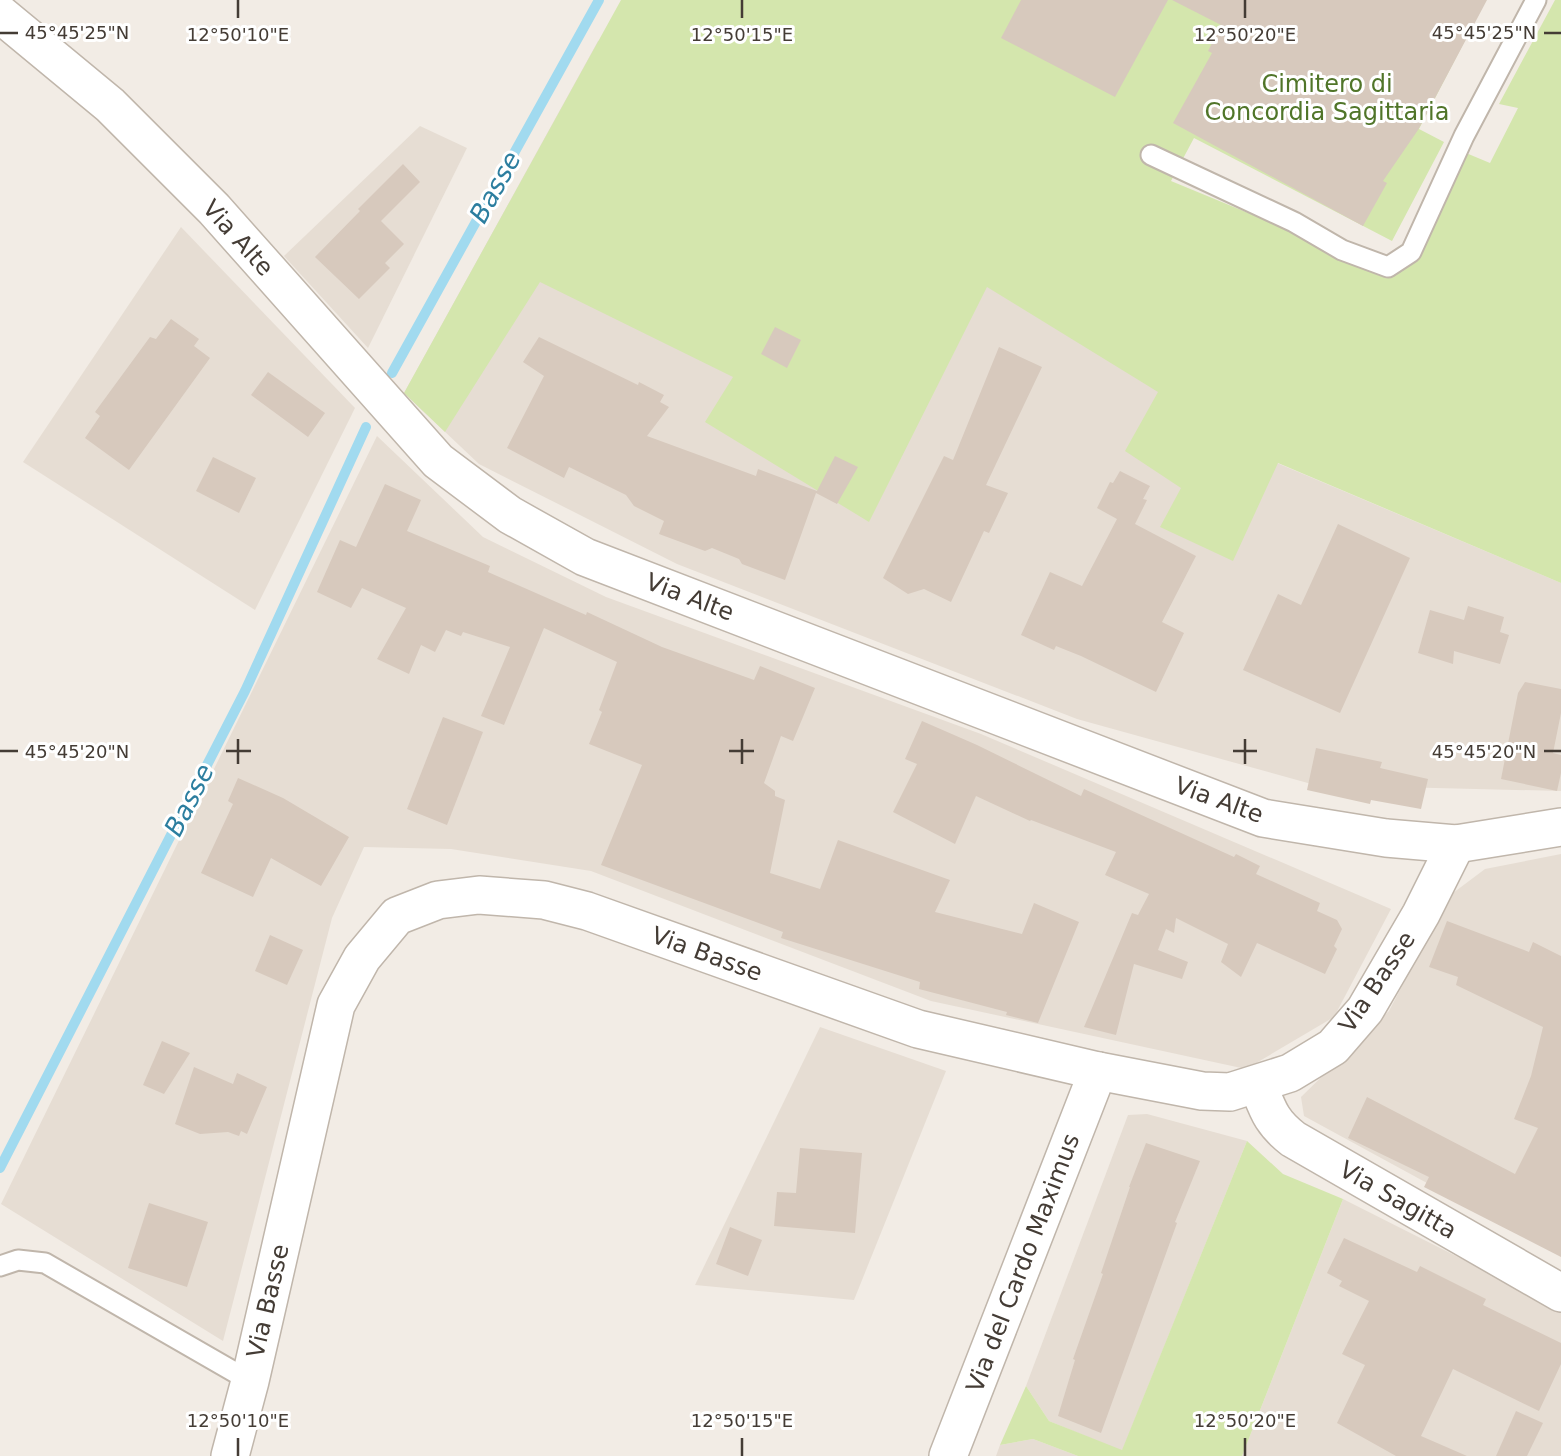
<svg xmlns="http://www.w3.org/2000/svg" width="1561" height="1456" font-family="'DejaVu Sans',sans-serif">
<style>
.residential{fill:#e6ddd3}
.green{fill:#d4e6ad}
.lines{fill:none;stroke-linecap:round;stroke-linejoin:round}
.stream{stroke:#a1daef;stroke-width:10}
.building{fill:#d7c9bd}
.service-casing{stroke:#c0b6ab;stroke-width:23}
.minor-casing{stroke:#c0b6ab;stroke-width:40}
.service{stroke:#fff;stroke-width:19}
.minor{stroke:#fff;stroke-width:37}
.ticks{fill:none;stroke:#443c35;stroke-width:2.5}
.labels{text-anchor:middle;stroke-width:6;stroke-linejoin:round;paint-order:stroke}
.park-label{font-size:24px;fill:#507529;stroke:#fff}
.street-label{font-size:24px;fill:#443c35;stroke:#fff}
.water-label{font-size:26px;font-style:italic;fill:#2c7e9f;stroke:#fff}
.ticks-label{font-size:18px;text-anchor:middle;fill:#443c35;stroke:#fff;stroke-width:6;stroke-linejoin:round;paint-order:stroke}
</style>
<rect width="100%" height="100%" fill="#f2ece5"/>
<g class="residential">
<polygon points="598,41 806,176 1277,463 1561,583 1561,791 1315,785 1077,719 677,564 479,464 404,393"/>
<polygon points="420,126 467,148 368,348 284,256"/>
<polygon points="181,227 355,408 255,610 23,462"/>
<polygon points="377,436 483,537 606,597 981,734 1391,909 1334,1017 1246,1069 931,1001 591,871 451,849 364,847 332,918 223,1341 1,1204"/>
<polygon points="1561,854 1561,1256 1304,1116 1301,1097 1389,1011 1449,896 1485,869"/>
<polygon points="820,1027 946,1071 854,1300 695,1285"/>
<polygon points="1147,1114 1247,1141 1122,1451 1049,1421 1026,1386 1128,1115"/>
<polygon points="1343,1199 1561,1309 1561,1456 1242,1456"/>
<polygon points="1033,1439 1078,1456 996,1456 1000,1445"/>
</g>
<g class="green">
<polygon points="621,0 1486,0 1419,129 1444,142 1392,241 1194,138 1171,181 1391,272 1414,261 1434,228 1466,153 1490,163 1518,108 1499,104 1555,0 1561,0 1561,583 1278,463 1233,561 1160,527 1181,488 1125,451 1158,392 987,287 869,522 705,422 733,377 540,282 445,432 404,393"/>
<polygon points="1247,1141 1283,1174 1343,1199 1242,1456 1078,1456 1033,1439 1000,1445 1026,1386 1049,1421 1122,1450"/>
</g>
<g class="lines">
<g class="stream">
<polyline points="392,373 599,0"/>
<polyline points="0,1168 245,691 366,427"/>
</g>
</g>
<g class="building">
<polygon points="1021,0 1168,0 1115,97 1001,38"/>
<polygon points="1172,0 1487,0 1418,130 1383,181 1387,183 1363,226 1173,123 1212,53 1208,51 1221,25"/>
<polygon points="403,164 420,182 381,221 404,244 385,263 390,268 359,299 315,257 360,211 358,209"/>
<polygon points="171,319 199,339 194,346 210,358 129,470 85,438 100,416 95,412 150,337 156,339"/>
<polygon points="775,327 801,340 787,368 761,354"/>
<polygon points="539,337 638,385 639,382 664,395 660,402 669,407 647,436 756,476 758,469 817,491 835,456 858,467 837,504 816,493 785,580 742,564 739,559 712,548 705,551 659,534 664,521 634,506 626,495 569,467 564,478 507,448 544,376 523,362"/>
<polygon points="999,347 1042,367 986,485 1008,493 989,533 984,531 951,602 924,589 908,594 883,578 944,456 953,460"/>
<polygon points="268,372 325,413 308,437 251,395"/>
<polygon points="213,457 256,478 239,513 196,491"/>
<polygon points="1120,471 1150,486 1143,499 1147,500 1135,524 1196,556 1162,622 1184,633 1156,692 1081,656 1056,646 1054,650 1021,635 1050,572 1082,586 1117,519 1097,508 1110,482 1113,483"/>
<polygon points="385,484 421,500 407,531 490,566 488,572 586,615 587,612 662,647 754,680 760,666 815,688 793,741 781,736 764,783 775,791 775,796 785,800 770,873 820,889 838,840 950,880 935,912 1022,934 1034,903 1079,922 1038,1023 1006,1015 1007,1012 919,989 920,982 781,938 783,932 601,865 642,765 589,744 602,712 599,710 617,662 544,628 504,725 481,716 510,647 463,632 461,636 446,630 435,652 421,645 409,674 377,659 406,608 362,588 351,608 317,592 340,540 356,547"/>
<polygon points="1338,524 1410,558 1340,713 1243,670 1278,594 1301,605"/>
<polygon points="1468,606 1504,617 1500,632 1509,635 1500,664 1454,651 1453,664 1418,653 1430,610 1464,620"/>
<polygon points="1525,682 1561,689 1561,713 1553,753 1561,755 1561,773 1557,791 1501,779 1518,693"/>
<polygon points="443,717 483,732 447,825 407,809"/>
<polygon points="922,721 977,745 1081,796 1084,789 1234,857 1236,854 1260,866 1256,874 1320,903 1317,911 1337,920 1342,929 1334,946 1337,949 1325,974 1257,943 1241,977 1221,962 1228,944 1176,918 1174,933 1166,929 1158,950 1188,962 1182,979 1134,964 1116,1035 1084,1027 1132,913 1138,915 1149,894 1105,875 1116,852 1031,820 1030,821 976,796 955,844 893,812 917,764 905,759"/>
<polygon points="1316,748 1382,762 1380,768 1428,779 1421,809 1371,800 1370,804 1307,790"/>
<polygon points="238,778 283,798 349,837 321,886 271,858 253,897 201,873 233,804 228,801"/>
<polygon points="1447,921 1529,952 1533,942 1561,956 1561,1257 1424,1187 1429,1177 1348,1138 1367,1097 1515,1174 1538,1128 1514,1119 1531,1076 1543,1027 1456,985 1458,977 1429,967"/>
<polygon points="270,935 303,950 287,985 255,971"/>
<polygon points="162,1041 190,1053 164,1094 143,1085"/>
<polygon points="194,1067 233,1084 237,1073 267,1087 247,1134 241,1131 239,1136 228,1132 200,1134 175,1124"/>
<polygon points="1146,1143 1200,1161 1175,1222 1177,1223 1101,1433 1058,1416 1075,1360 1073,1359 1103,1274 1101,1273 1130,1187 1129,1187"/>
<polygon points="800,1148 862,1153 855,1233 774,1226 777,1192 796,1193"/>
<polygon points="149,1203 208,1222 187,1287 128,1268"/>
<polygon points="730,1227 762,1240 748,1276 716,1264"/>
<polygon points="1344,1238 1417,1272 1420,1266 1486,1299 1483,1305 1561,1343 1561,1364 1539,1411 1453,1369 1421,1436 1467,1456 1396,1456 1337,1423 1365,1365 1342,1354 1369,1301 1339,1286 1342,1281 1327,1273"/>
<polygon points="1516,1411 1543,1423 1527,1456 1496,1456"/>
</g>
<g class="lines">
<g class="service-casing">
<g id="service">
<polyline points="1151,155 1294,222 1342,250 1388,267 1411,252 1464,136 1536,0"/>
<polyline points="0,1266 18,1260 45,1263 250,1381"/>
</g>
</g>
<g class="minor-casing">
<g id="minor">
<polyline points="0,14 110,105 214,209 438,461 510,515 585,557 1263,818 1386,838 1456,844 1561,827"/>
<path d="M1258,1085C1268,1110 1271,1122 1293,1139L1561,1293"/>
<polyline points="230,1456 250,1381 336,1005 362,958 397,916 438,900 479,895 544,900 587,911 918,1029 1098,1071 1202,1091 1230,1092 1290,1073 1333,1047 1365,1010 1421,914 1456,844"/>
<polyline points="948,1456 1098,1071"/>
</g>
</g>
<use href="#service" class="service"/>
<use href="#minor" class="minor"/>
</g>
<path class="ticks" d="M238,0V18M742,0V18M1245,0V18M0,33H18M1544,33H1561M238,739V764M742,739V764M1245,739V764M0,751H18M226,751H251M729,751H754M1233,751H1257M1544,751H1561M238,1438V1456M742,1438V1456M1245,1438V1456"/>
<g class="labels">
<g class="park-label">
<text x="1327" y="92">Cimitero di<tspan x="1327" dy="28">Concordia Sagittaria</tspan></text>
</g>
<g class="street-label">
<text transform="translate(238 238) rotate(48)" y="8">Via Alte</text>
<text transform="translate(690 597) rotate(21)" y="8">Via Alte</text>
<text transform="translate(1219 800) rotate(20)" y="8">Via Alte</text>
<text transform="translate(707 954) rotate(20)" y="8">Via Basse</text>
<text transform="translate(1377 982) rotate(-56)" y="8">Via Basse</text>
<text transform="translate(1398 1200) rotate(30)" y="8">Via Sagitta</text>
<text transform="translate(1023 1263) rotate(-69)" y="8">Via del Cardo Maximus</text>
<text transform="translate(268 1301) rotate(-77)" y="8">Via Basse</text>
</g>
<g class="water-label">
<text transform="translate(495 187) rotate(-61)" y="9">Basse</text>
<text transform="translate(189 800) rotate(-63)" y="9">Basse</text>
</g>
</g>
<g class="ticks-label">
<text x="77" y="39">45°45'25"N</text>
<text x="1484" y="39">45°45'25"N</text>
<text x="238" y="41">12°50'10"E</text>
<text x="742" y="41">12°50'15"E</text>
<text x="1245" y="41">12°50'20"E</text>
<text x="77" y="758">45°45'20"N</text>
<text x="1484" y="758">45°45'20"N</text>
<text x="238" y="1427">12°50'10"E</text>
<text x="742" y="1427">12°50'15"E</text>
<text x="1245" y="1427">12°50'20"E</text>
</g>
</svg>
